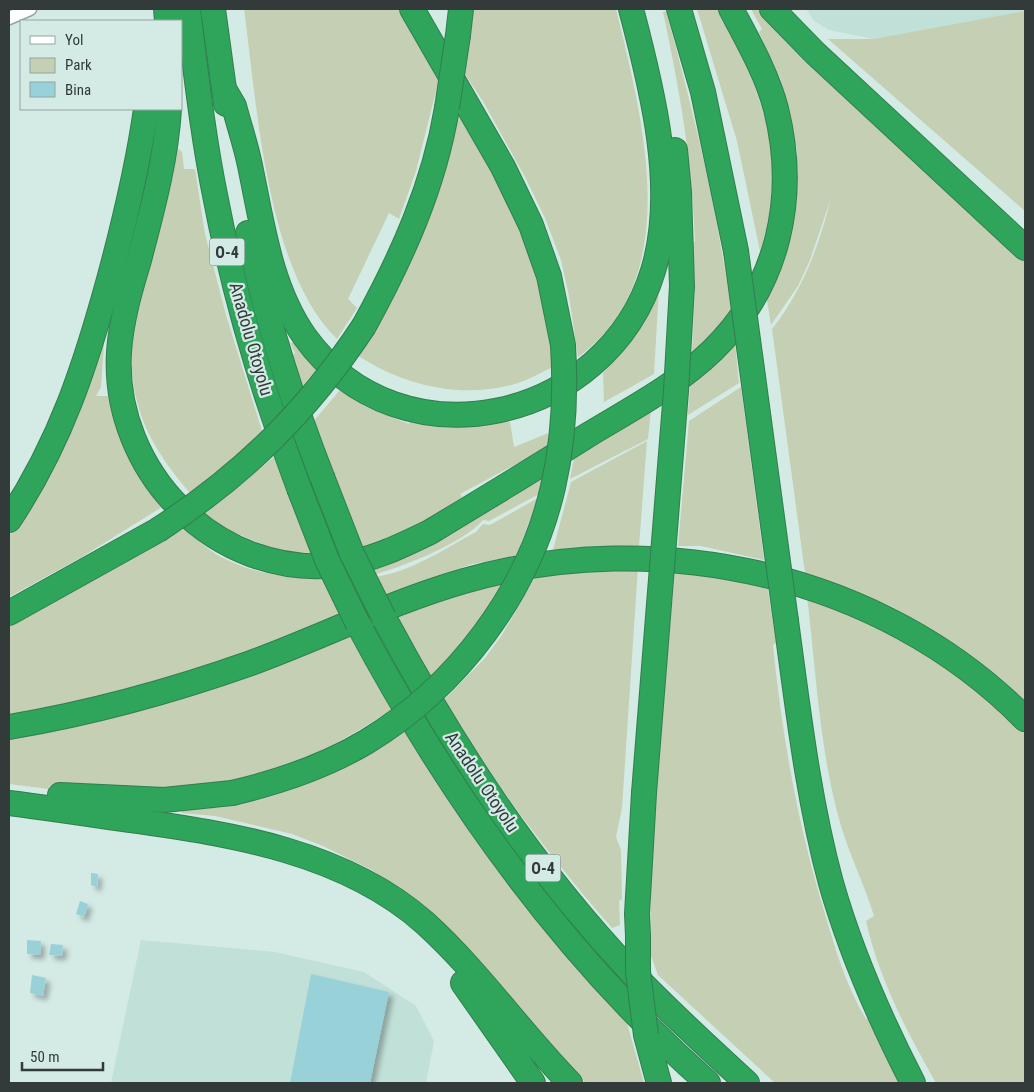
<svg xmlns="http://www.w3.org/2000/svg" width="1034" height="1092" font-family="'Roboto Condensed',sans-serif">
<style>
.built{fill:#c1e0d8}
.green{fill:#c4cfb4}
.building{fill:#99d1d8;filter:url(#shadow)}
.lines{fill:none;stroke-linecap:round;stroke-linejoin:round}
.minor-casing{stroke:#92a7a1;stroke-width:15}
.motorway-casing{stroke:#307f4f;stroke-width:26}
.minor{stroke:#fff;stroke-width:12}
.motorway{stroke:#2fa45b;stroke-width:24}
.motorway-bridge-casing{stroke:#307f4f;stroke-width:26;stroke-linecap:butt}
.motorway-bridge{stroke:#2fa45b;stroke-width:24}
.labels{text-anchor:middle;stroke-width:4.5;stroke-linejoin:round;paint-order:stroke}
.shield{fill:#d4eae5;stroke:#63706d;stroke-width:1}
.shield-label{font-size:16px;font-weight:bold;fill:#323b39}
.street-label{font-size:18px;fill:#323b39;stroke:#d4eae5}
</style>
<defs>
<filter id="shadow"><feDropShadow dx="4.5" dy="4.5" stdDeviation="2.5" flood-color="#0004"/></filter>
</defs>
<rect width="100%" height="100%" fill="#d4eae5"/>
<g class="built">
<polygon points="806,9 1025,9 1025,11 873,39 829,30 814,21"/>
<polygon points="141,940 275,952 364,972 416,1006 434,1041 426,1083 111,1083"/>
</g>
<g class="green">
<path d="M244,9H398L439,79L416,171L399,219L389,213L348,299L357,308L337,339C266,270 257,104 244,9Z"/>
<path d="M472,9H616C642,117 687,278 578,357L569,296L561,260L545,218L525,177L484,103L465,74Z"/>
<path d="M697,9H718C749,68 779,129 772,199C770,216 765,234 760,251L737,141Z"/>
<path d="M751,9H759L821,74L1025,262V704L991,673L893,607L805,573L772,329C803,290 819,246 831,198L810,260L798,286L771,325L765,288L790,227L797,189V149L781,80L759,32L762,29Z"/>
<path d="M666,11C693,110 717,208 731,310L709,338L692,352L695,286L692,242H695C692,160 680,92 663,12Z"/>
<polygon points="1025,11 1025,211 828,39 873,39"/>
<path d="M458,115C497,179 541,253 547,330L550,331L553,367C542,372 530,379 518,383C463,400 404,386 357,355L453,140Z"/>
<path d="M177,148L182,152L184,169H195L205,234L226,315L263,434L233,461L190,493C147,443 128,404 132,336L171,186Z"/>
<path d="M659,287L654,374L604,402L603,373C626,346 643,318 659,287Z"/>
<path d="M105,330L101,387L96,396H110C118,439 135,474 162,507L80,558L9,597V536L15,528Z"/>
<polygon points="295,342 319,367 300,389 292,356 295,353 290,343"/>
<polygon points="735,343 739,383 688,415 690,385"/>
<polygon points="741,387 764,560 701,546 678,546 689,421"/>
<polygon points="340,390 364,406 409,424 410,420 446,425 510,422 514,447 551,432 550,446 460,494 462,497 425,522 365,552 345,513 312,423"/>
<polygon points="651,410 648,439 570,479 574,458"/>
<polygon points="647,441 639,546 596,546 553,550 571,482"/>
<polygon points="274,457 315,556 260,548 262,544 219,526 203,514"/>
<path d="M542,479L539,494L489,521L483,520C462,544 404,566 373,575L371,571C433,550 486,512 542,479Z"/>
<path d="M538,498L516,556L472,564L387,595L375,577C411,572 444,549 476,532L483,524L490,525Z"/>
<path d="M184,529C196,538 208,550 221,557C251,573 288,579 322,578L339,614L283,639L158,682L9,717V624Z"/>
<path d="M638,567L622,808L616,837L621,850L622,899L619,901L620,925L612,928C567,877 526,823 486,768L480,764L441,703L485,658L502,635L537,574Z"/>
<path d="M675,569L767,583L776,643L773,645C782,736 798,826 825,914C836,951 846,986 866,1019L870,1018L901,1083H775L658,975L650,953L651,897L647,896Z"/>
<polygon points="505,579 467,639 429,679 395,614"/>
<path d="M807,596L833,605L933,655L1025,730V1083H936C907,1032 879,979 866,921L874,916C864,883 848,852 839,819C819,746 816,670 807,596Z"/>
<path d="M349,631L393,708C349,739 285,773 231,782C171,792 109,789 49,786V789L9,784V733Z"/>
<path d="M405,731L477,841L539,924L627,1023L644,1083H586L559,1058L423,908L372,870L323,846L292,834L215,816L182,813L181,809C199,808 219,809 238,805C299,792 354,765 405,731Z"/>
</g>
<g class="building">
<polygon points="91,873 98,874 97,887 91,885"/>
<polygon points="80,901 88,904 84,917 76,914"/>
<polygon points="27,940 41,941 40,955 27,954"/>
<polygon points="51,944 63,945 62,956 49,955"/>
<polygon points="311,974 389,992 370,1083 290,1083"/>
<polygon points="32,975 46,978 43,996 30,993"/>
</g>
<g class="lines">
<g class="minor-casing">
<polyline id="minor" points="9,18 30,9"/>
</g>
<g class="motorway-casing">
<g id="motorway">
<polyline points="166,9 167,21"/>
<path d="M188,9C196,73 203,137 216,200C235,299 264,395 299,488"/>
<polyline points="213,9 226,104"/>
<polyline points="412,9 503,167 531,225 549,276 563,345"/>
<polyline points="679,9 703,92 736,251"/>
<polyline points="772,9 815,53 1025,248"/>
<polyline points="458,35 461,9"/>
<path d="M224,89L234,106C239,125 245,143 249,161C262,221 269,286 305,337C401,470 607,422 653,271C678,190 652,88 631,9"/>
<path d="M169,109C166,160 152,210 139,260C130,290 121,321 119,352C112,472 217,579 338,565C371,561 401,546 430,532C483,500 536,468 588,435C631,409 677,385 713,350C779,285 798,197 776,109C767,74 748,41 731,9"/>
<polyline points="675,150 679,192 682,286"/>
<path d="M248,233C266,317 291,398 322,477"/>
<path d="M364,326C402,257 434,186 447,108"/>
<path d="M9,520C61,442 86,364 110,276C125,220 138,166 146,109"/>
<polyline points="9,613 158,530"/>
<path d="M384,618C453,747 531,866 632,973C669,1012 708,1047 747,1083"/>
<path d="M786,621C798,709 808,798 831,883C851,953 880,1019 913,1083"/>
<path d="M358,624C449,795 563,955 708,1083"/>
<path d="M9,727C92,713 172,691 251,663C322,637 391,602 464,581C658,525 882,574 1025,719"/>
<polyline points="60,795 164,800 232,793"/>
<path d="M9,803C49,808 89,814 129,820C232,834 345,852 425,923C479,972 520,1032 570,1083"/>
<polyline points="638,936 637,914 644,793"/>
<polyline points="463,983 533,1083"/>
<polyline points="646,1035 659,1083"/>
</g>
</g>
<use href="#minor" class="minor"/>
<use href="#motorway" class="motorway"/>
<g class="motorway-bridge-casing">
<g id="motorway-bridge">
<polyline points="447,108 458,35"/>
<polyline points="736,251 786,621"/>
<polyline points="322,477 352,554 384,618"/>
<polyline points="299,488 327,560 358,624"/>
<path d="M158,530C243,475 308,411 364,326"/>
<path d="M232,793C279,782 324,767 366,742C457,687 529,592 553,487C564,440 566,393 563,345"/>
<polyline points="644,793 676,391 682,286"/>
<polyline points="638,936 638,972 646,1035"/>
</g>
</g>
<use href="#motorway-bridge" class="motorway-bridge"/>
</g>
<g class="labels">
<g class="shield">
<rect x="209.5" y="238.5" width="35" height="27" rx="4"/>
<rect x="525.5" y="854.5" width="35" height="27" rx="4"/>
</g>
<g class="shield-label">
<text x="227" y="258">O-4</text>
<text x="543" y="874">O-4</text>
</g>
<g class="street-label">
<text transform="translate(251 339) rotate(74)" y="6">Anadolu Otoyolu</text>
<text transform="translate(482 782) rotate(56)" y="6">Anadolu Otoyolu</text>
</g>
</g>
<rect width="1034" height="1092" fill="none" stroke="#323b39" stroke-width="20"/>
<rect x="20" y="20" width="162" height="90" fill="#d4eae5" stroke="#93a4a0"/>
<rect x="30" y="36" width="25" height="8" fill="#ffffff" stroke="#93a4a0"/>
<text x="65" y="45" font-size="15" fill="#323b39">Yol</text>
<rect x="30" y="58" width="25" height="15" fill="#c4cfb4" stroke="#93a4a0"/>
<text x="65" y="70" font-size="15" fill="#323b39">Park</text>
<rect x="30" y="82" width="25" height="15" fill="#99d1d8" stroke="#93a4a0"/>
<text x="65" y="95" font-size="15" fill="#323b39">Bina</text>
<path d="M22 1062v8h81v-8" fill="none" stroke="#323b39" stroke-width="2.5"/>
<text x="30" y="1062" font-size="15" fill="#323b39" stroke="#d4eae5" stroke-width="4" paint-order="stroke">50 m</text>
</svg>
